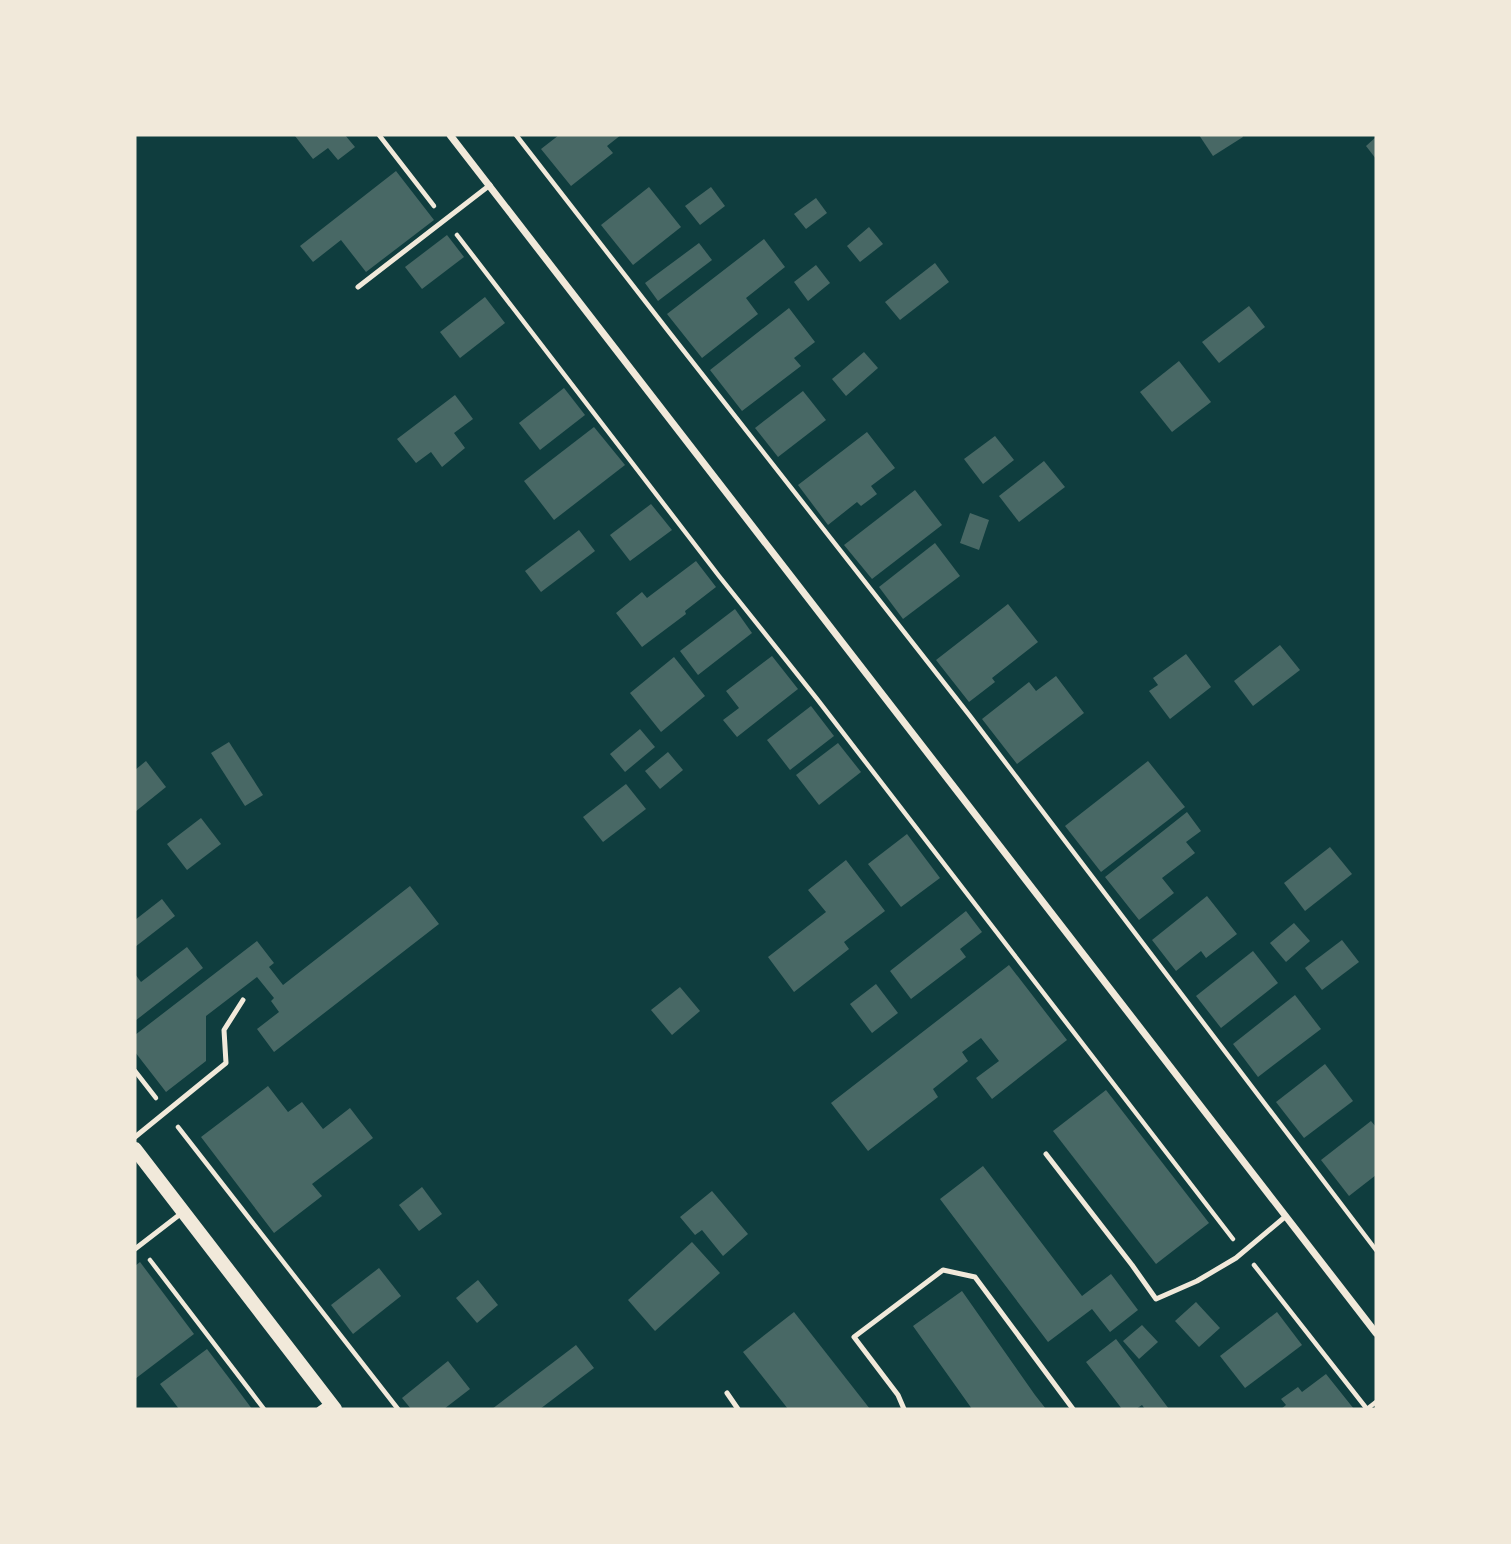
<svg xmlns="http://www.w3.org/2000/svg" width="1511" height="1544" font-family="Overpass,sans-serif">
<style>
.building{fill:#486865}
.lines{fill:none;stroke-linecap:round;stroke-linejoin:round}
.path{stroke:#f1e9da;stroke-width:4.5}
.service{stroke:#f1e9da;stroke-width:5}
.minor{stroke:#f1e9da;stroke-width:7}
.secondary{stroke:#f1e9da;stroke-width:14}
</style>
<rect width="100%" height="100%" fill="#0f3d3e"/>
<g class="building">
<polygon points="297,135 345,135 355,147 338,160 328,148 313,159 295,136"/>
<polygon points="559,135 621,135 607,146 613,153 571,186 541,149"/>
<polygon points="1199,135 1242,135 1243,137 1213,156"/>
<polygon points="1376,137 1376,159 1366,146"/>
<polygon points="396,171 434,220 366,272 341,240 313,262 300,246"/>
<polygon points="649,187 681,227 633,265 601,225"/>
<polygon points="711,187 725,206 700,225 685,206"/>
<polygon points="816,198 827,213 806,229 794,214"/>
<polygon points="869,227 883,244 860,262 847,246"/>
<polygon points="447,235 464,257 422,289 405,267"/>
<polygon points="764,239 785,267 746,298 758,314 702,358 667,314"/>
<polygon points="699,243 712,260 658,301 645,283"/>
<polygon points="935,263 949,282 900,320 885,302"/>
<polygon points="816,265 830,283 808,301 794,282"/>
<polygon points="485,297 505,323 460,358 440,332"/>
<polygon points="1249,306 1265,327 1219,363 1202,342"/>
<polygon points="789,308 815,342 794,358 801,366 742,411 710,370"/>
<polygon points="864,352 878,368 846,396 832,379"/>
<polygon points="1179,361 1211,402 1172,432 1140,392"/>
<polygon points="564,388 585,415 540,450 519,423"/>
<polygon points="803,391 826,420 778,457 755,428"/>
<polygon points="455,395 473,419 454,433 465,448 442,467 431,452 416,463 397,439"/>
<polygon points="594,427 625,465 554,520 524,481"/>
<polygon points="867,432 895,468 871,486 877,494 861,506 857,502 828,525 798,485"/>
<polygon points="995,436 1014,460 983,484 964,459"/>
<polygon points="1044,461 1065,487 1019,522 999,496"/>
<polygon points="915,490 942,525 872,579 844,545"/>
<polygon points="651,504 672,530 630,561 610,535"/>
<polygon points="970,513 989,520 979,550 960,543"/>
<polygon points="579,530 595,551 541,592 525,571"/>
<polygon points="935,543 960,576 903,619 879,587"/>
<polygon points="696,561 716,587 685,611 686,614 642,647 616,613 642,592 647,598"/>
<polygon points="1008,604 1038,642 992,678 995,682 969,702 936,660"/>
<polygon points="735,609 752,633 698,675 680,651"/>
<polygon points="1280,645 1300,670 1253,706 1234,681"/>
<polygon points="1186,654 1211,687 1170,719 1149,691 1158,685 1153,678"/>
<polygon points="772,656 798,689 737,737 723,720 739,708 726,691"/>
<polygon points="674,657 705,696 661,732 630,693"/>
<polygon points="1056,676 1084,713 1017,764 982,719 1029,682 1036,691"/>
<polygon points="811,706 834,736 790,770 767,740"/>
<polygon points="640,729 655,747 625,772 610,754"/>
<polygon points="229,742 263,795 245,806 211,753"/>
<polygon points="838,743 861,772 819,805 796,775"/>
<polygon points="668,752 683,770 660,789 645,771"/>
<polygon points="146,761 166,787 135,812 135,770"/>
<polygon points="1148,761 1185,807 1101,872 1065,826"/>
<polygon points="626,784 646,809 603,842 583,817"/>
<polygon points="1187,812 1201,831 1186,842 1195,853 1162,878 1174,893 1139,920 1105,877"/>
<polygon points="201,818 221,844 187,870 167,844"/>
<polygon points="907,834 940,878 901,907 868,864"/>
<polygon points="1330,847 1352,874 1305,911 1284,883"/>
<polygon points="846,860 885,911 844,942 849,949 794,992 768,957 826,912 808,890"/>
<polygon points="410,886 439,924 274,1052 257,1029 279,1012 271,1001 274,998 257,977 206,1016 206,1061 166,1092 135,1052 135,1035 257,941 274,963 269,967 283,985"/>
<polygon points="1207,896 1237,934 1206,958 1201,951 1176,971 1152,940"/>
<polygon points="162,899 175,916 135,947 135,920"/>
<polygon points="966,911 982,932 960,949 966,957 911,999 890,971"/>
<polygon points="1294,923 1310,941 1286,962 1270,943"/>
<polygon points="1342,940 1359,962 1322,990 1305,968"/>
<polygon points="187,947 203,968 135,1021 135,974 141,982"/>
<polygon points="1253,951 1278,983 1221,1028 1196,996"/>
<polygon points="1009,965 1067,1040 992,1099 976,1078 999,1061 981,1038 962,1052 968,1061 933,1089 938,1097 868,1151 831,1103"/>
<polygon points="876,984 898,1013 872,1033 850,1004"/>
<polygon points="680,987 700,1011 672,1035 651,1010"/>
<polygon points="1295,995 1321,1029 1258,1077 1233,1044"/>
<polygon points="1325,1064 1353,1101 1304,1138 1276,1102"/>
<polygon points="268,1086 288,1112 302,1102 323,1129 350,1108 373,1138 312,1184 322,1196 274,1233 201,1137"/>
<polygon points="1106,1090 1209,1223 1156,1264 1053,1131"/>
<polygon points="1371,1121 1376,1127 1376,1175 1349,1196 1321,1160"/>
<polygon points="983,1166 1082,1296 1111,1274 1138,1310 1110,1332 1092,1309 1048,1342 940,1199"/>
<polygon points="422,1187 442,1214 419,1231 399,1205"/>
<polygon points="712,1191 748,1234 723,1256 702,1230 695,1235 680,1217"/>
<polygon points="692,1242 720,1273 655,1331 628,1300"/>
<polygon points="140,1262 194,1334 135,1379 135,1266"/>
<polygon points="379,1268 401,1296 353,1334 331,1305"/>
<polygon points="478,1280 498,1305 477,1323 456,1298"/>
<polygon points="962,1291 1035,1395 1046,1409 972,1409 913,1326"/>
<polygon points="1196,1302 1220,1328 1199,1347 1175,1321"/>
<polygon points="794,1312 870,1409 788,1409 743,1352"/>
<polygon points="1277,1312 1302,1345 1245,1388 1220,1356"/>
<polygon points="1142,1325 1158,1342 1139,1359 1123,1341"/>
<polygon points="1116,1339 1169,1409 1145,1409 1142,1405 1136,1409 1122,1409 1086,1362"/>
<polygon points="576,1345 594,1368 540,1409 492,1409"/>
<polygon points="207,1349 229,1378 252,1409 179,1409 160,1384"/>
<polygon points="448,1361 470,1389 444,1409 411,1409 402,1398"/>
<polygon points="1326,1374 1354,1409 1281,1409 1286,1405 1281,1399 1298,1387 1302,1392"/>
</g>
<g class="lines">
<g class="path">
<polyline points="379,135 434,206"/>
<polyline points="516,135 669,332 970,716 1376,1250"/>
<polyline points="457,235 719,576 817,699 1233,1239"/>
<polyline points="135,1071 156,1098"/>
<polyline points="178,1127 398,1409"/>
<polyline points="150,1260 264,1409"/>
<polyline points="1254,1265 1367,1409"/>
<polyline points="1367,1409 1376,1402"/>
</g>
<g class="service">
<polyline points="358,287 490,185"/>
<polyline points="135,1137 226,1063 224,1030 243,1000"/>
<polyline points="1046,1154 1132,1265 1156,1299 1197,1281 1236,1258 1286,1216"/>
<polyline points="135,1249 183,1212"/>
<polyline points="727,1393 738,1409"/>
<polyline points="319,1409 329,1402"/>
<polyline points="904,1409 898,1395 854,1337 943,1270 975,1277 1073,1409"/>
</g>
<polyline class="minor" points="450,135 1376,1333"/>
<polyline class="secondary" points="135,1149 335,1409"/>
</g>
<rect width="1511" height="1544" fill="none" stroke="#f1e9da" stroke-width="273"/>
</svg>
